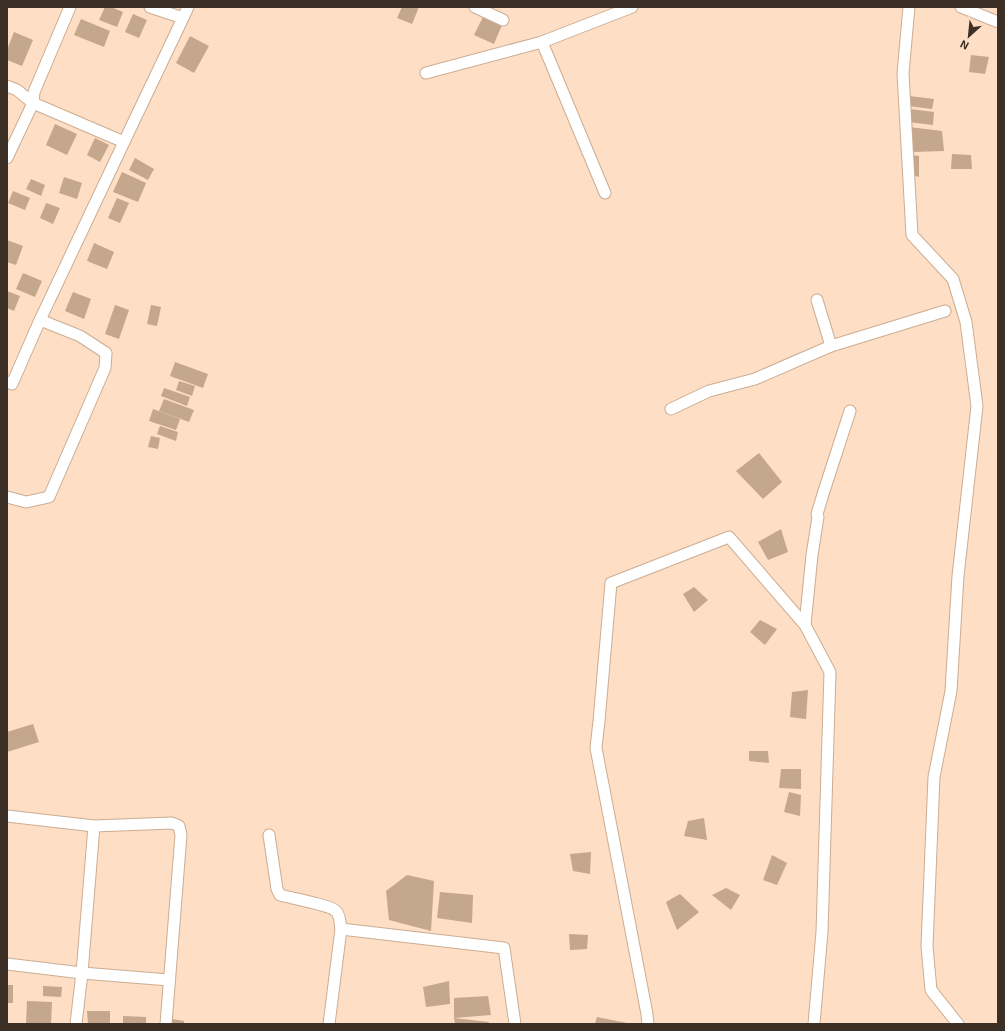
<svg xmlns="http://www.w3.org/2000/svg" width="1005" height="1031" font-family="'Exo 2',sans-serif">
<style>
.building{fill:#c5a78d}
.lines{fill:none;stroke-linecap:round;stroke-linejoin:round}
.minor-casing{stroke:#cbad93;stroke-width:13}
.minor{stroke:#fff;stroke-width:11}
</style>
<rect width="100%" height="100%" fill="#fedec4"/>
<g class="building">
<polygon points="105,7 111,7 123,12 117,27 99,20"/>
<polygon points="402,7 419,7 412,24 397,18"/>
<polygon points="133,14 147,20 139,38 125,32"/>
<polygon points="483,17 502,25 494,44 474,35"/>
<polygon points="81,19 110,31 104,47 74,35"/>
<polygon points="14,32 33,40 22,66 7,60 7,50"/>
<polygon points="190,36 209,46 194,73 176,63"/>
<polygon points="971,55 989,57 985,74 969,72"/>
<polygon points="909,96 934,99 932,109 908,106"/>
<polygon points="910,109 934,112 933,125 908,122"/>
<polygon points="55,124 77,134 67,155 46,145"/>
<polygon points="909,127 942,131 944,151 913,152"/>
<polygon points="95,138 109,145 100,162 87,155"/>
<polygon points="952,154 971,155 972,169 951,169"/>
<polygon points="911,155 919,156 919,177 912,175"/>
<polygon points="135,158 154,169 148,180 129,170"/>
<polygon points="122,172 146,183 138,202 113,192"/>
<polygon points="64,177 82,183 77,199 59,193"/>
<polygon points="31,179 45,185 41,196 26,189"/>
<polygon points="13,191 30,198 25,210 8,203"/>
<polygon points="117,198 129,203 120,223 108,218"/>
<polygon points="46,203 60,208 53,224 40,218"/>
<polygon points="7,240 23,246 16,265 7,262"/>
<polygon points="94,243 114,252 107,269 87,261"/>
<polygon points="23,273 42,281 35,297 16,289"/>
<polygon points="7,291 20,296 14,311 7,308"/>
<polygon points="73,292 91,299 84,319 65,311"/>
<polygon points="115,305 129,310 119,339 105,334"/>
<polygon points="151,305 161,307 157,326 147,324"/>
<polygon points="175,362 208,374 203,388 170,376"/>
<polygon points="179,381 195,386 192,396 176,390"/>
<polygon points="164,388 190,397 187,406 161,396"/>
<polygon points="164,399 194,410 189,422 159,411"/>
<polygon points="153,409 180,419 176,430 149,421"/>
<polygon points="160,426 178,432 176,441 157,434"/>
<polygon points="151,436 160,438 158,449 148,447"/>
<polygon points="759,453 782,482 763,499 736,471"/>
<polygon points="781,529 788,552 768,560 758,542"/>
<polygon points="694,587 708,600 694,612 683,594"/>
<polygon points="760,620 777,629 765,645 750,632"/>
<polygon points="808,690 806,719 790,717 792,692"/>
<polygon points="33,724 39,742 7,752 7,732"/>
<polygon points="749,751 768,751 769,763 749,761"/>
<polygon points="781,769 801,769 801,789 779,788"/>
<polygon points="789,792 801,795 800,816 784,812"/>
<polygon points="704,818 707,840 684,836 688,821"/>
<polygon points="591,852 590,874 573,871 570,854"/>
<polygon points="772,855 787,863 777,885 763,880"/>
<polygon points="407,875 434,881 431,931 389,920 386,891"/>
<polygon points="726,888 740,895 731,910 712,895"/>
<polygon points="440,892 473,895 472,923 437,918"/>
<polygon points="680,894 699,912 677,930 666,902"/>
<polygon points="569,934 588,935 587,949 570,950"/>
<polygon points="449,981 450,1004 426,1007 423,987"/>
<rect x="7" y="985" width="6" height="18"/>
<polygon points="43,986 62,987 61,997 43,996"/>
<polygon points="488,996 491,1015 454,1018 454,998"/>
<polygon points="27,1001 52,1002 51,1024 26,1024"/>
<polygon points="87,1011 110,1011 110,1024 88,1024"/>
<polygon points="123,1016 146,1017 146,1024 123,1024"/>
<polygon points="597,1017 627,1023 627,1024 595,1024"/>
<polygon points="454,1018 489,1022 488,1024 455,1024"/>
<polygon points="172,1019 184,1021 184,1024 172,1024"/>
</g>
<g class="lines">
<g class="minor-casing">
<g id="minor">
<polyline points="475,7 503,20"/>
<polyline points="909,7 903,73 912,235 953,279 966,322 977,406 958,576 951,691 934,777 927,946 931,990 958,1024"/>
<polyline points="961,7 998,22"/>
<polyline points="183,18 188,7"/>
<polyline points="542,42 605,193"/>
<polyline points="426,73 542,42 632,7"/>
<polyline points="7,86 17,90 33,103 124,142 40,320 12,384 7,382"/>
<polyline points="124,142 183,18 150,7"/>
<polyline points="7,158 33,103 34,92 70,7"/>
<polyline points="817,300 831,346"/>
<polyline points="671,409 709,391 755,379 831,346 945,311"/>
<polyline points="7,497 26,502 49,497 105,368 106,353 80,336 40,320"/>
<polyline points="805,625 812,555 818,517 817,514 824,491 850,411"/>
<polyline points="7,816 94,826 172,823 179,826 181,835 166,1024"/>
<path d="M269,835L277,889L280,895C291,898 330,905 336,911C340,915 340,923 341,929"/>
<polyline points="7,964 82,973 169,980"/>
<polyline points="76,1024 82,973 94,826"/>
<polyline points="329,1024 341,929 504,948 515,1024"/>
<polyline points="648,1024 647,1014 596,748 599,721 611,583 729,537 805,625 830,672 822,932 814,1024"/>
</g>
</g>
<use href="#minor" class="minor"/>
</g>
<rect width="1005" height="1031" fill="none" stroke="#3c3026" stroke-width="16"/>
<g transform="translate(969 36) rotate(207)" stroke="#fedec4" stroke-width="3" paint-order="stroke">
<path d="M0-3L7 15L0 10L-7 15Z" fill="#3c3026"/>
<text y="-6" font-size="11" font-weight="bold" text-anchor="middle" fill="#3c3026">N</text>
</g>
</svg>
